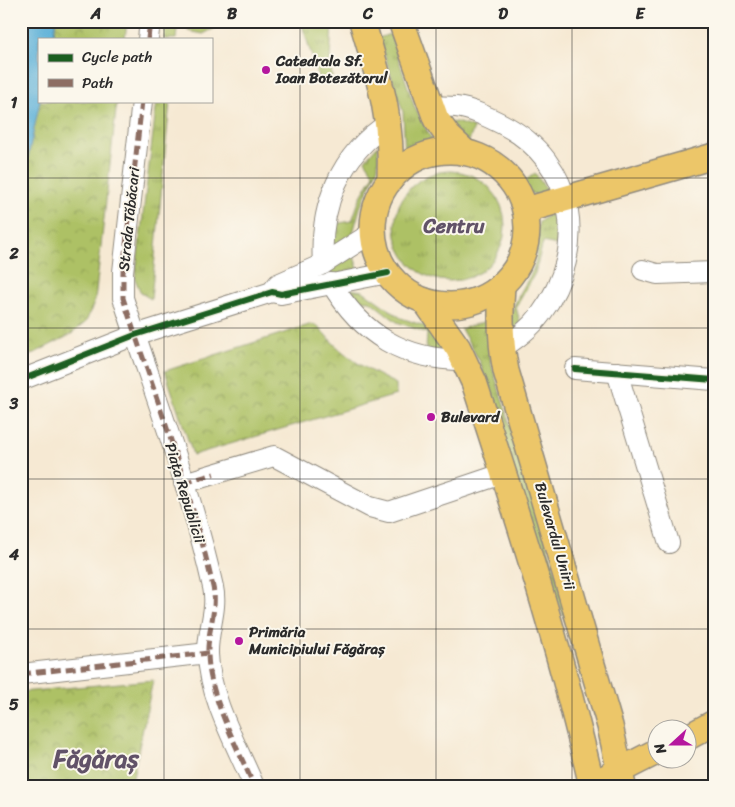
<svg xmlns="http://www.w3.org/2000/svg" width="735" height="807" font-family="Sriracha,sans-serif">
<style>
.grass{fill:url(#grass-tufts);stroke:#6c7648}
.park{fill:url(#park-crowns);stroke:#6c7648}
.water{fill:#5cb0d8;stroke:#446e82}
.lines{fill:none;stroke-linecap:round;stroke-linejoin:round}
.minor-casing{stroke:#908a7f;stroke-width:22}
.major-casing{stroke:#908a7f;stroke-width:28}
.minor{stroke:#fff;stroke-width:20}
.major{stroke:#ecc669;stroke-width:25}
.quiet{stroke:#8d6e63;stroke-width:5;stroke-dasharray:10 5;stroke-linecap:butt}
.cycleway-casing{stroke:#fbf7ec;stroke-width:9}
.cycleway{stroke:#1b5e20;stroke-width:6}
.grid{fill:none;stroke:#2b2b2b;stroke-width:1;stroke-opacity:0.55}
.poi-dot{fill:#b5179e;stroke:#fbf7ec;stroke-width:2}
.labels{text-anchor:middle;stroke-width:4;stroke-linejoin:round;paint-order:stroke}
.poi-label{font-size:15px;font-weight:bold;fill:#2b2b2b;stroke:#fbf7ec;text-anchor:start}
.street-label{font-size:15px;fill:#2b2b2b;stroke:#fbf7ec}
.district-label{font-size:20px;font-weight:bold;fill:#615268;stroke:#fbf7ec}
.town-label{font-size:25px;font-weight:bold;fill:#615268;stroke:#fbf7ec}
.neatline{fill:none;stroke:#2b2b2b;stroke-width:2}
.grid-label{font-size:16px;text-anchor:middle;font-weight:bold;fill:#2b2b2b}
</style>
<defs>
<pattern id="grass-tufts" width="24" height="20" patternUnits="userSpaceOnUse" patternTransform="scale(1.25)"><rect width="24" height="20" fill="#adc165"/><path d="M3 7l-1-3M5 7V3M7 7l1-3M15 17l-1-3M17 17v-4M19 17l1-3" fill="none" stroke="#8d9d53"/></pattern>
<pattern id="park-crowns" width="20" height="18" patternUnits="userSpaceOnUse" patternTransform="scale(1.25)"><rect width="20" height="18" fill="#adc165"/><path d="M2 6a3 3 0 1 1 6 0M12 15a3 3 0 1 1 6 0" fill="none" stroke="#8d9d53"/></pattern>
</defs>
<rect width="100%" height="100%" fill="#fbf7ec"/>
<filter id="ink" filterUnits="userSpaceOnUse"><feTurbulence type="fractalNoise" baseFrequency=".02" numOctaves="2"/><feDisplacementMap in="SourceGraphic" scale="10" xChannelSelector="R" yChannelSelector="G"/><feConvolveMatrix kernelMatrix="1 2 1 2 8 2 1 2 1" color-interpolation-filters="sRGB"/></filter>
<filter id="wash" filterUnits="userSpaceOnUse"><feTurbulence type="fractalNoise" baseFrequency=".0096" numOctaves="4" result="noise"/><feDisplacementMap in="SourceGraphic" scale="20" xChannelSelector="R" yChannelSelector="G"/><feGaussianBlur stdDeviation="1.12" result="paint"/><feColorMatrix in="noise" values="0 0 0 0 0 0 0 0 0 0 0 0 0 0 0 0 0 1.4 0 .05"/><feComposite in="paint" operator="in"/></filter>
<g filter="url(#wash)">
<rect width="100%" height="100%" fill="#f6e9d3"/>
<g class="grass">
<polygon points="166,21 178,21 176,39 164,39"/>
<polygon points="188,21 230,21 203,34 188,31"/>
<polygon points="301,21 332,21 330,61 332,77 320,83"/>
<polygon points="390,34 415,108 434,144 405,155 403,112 379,38"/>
<polygon points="157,101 170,101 151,299 141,293 135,279"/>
<polygon points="456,122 474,128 468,143 495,155 524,182 535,173 550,195 539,196 527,192 494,159 468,148 450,123"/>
<polygon points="378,145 378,167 360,208 353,233 328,252 334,224 352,221 360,198 374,174 365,160"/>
<circle cx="450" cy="226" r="55"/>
<path d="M559,212L557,245L543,242L535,273L516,307L520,322L511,334C505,310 525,289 533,269C539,253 535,237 539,222L547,216Z"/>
<polygon points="353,254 360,274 332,278 328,269"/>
<polygon points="341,288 363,291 401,318 431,328 448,351 426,350 427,333 397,322 370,301 348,300"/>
<polygon points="486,321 491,363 564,600 595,716 562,611 544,572 480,362 461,329"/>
</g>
<g class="park">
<polygon points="21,21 127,21 125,39 39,39 39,101 117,101 95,300 86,322 70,335 21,360"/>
<path d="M312,324L318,326C341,355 363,368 396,384V395L193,455L165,371Z"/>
<polygon points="153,680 131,786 29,786 21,775 21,692"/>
</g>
<polygon class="water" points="21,21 56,21 53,39 39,39 40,101 21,191"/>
</g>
<g filter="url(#ink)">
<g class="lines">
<g class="minor-casing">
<g id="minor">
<polyline points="148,39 150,21"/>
<path d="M142,101L123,272V298C154,393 191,489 213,587C218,610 207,631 208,654C209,697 237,746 254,786"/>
<path d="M429,106C438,107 447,106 456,107C472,109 488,117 502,124C577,162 589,249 541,314C530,329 516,339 501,349"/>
<path d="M323,264C319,207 340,154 389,123"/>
<polyline points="643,270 657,274 714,272"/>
<path d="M331,283C362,335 404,360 464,360"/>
<polyline points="274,289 278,284 323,264 373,232"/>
<polyline points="575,369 714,380"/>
<polyline points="617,372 669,543"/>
<polyline points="21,380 135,335 272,292 281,294 388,273"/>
<polyline points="184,483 274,456 370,507 389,512 502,474"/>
<polyline points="21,674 208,653"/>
</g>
</g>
<g class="major-casing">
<g id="major">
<path d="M362,21C379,78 393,120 390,180"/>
<polyline points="401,21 436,119 448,136 464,151"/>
<circle cx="450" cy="228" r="77"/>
<polyline points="526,210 714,156"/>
<path d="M502,285C500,315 500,342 506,371L610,726L623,786"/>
<path d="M425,301L458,348L474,382C517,514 561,650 592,786"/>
<polyline points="688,737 714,723"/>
<polyline points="607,777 658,751"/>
</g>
</g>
<use href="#minor" class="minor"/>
<use href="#major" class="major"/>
<g class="quiet">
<polyline points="148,39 150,21"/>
<path d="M142,101L123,272V298C154,393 191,489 213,587C218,610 207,631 208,654C209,697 237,746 254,786"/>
<polyline points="184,483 214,474"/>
<polyline points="21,674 208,653"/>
</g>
<g class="cycleway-casing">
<g id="cycleway">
<polyline points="575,369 714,380"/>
<polyline points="21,380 135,335 272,292 281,294 388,273"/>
</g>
</g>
<use href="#cycleway" class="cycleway"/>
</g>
</g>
<path class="grid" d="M164,21V39M300,21V786M436,21V786M572,21V786M164,101V786M21,178H714M21,328H714M21,479H714M21,629H714"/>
<g class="poi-dot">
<circle cx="266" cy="70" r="5"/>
<circle cx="431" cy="417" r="5"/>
<circle cx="239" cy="641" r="5"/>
</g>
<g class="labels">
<g class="poi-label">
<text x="276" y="66">Catedrala Sf.<tspan x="276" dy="17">Ioan Botezătorul</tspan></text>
<text x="441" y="422">Bulevard</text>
<text x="249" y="637">Primăria<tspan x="249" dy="17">Municipiului Făgăraș</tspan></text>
</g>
<g class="street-label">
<text transform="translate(129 219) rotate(-84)" y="5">Strada Tăbăcari</text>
<text transform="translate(185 493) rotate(73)" y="5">Piața Republicii</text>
<text transform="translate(555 536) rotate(74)" y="5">Bulevardul Unirii</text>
</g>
<g class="district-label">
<text x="454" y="233">Centru</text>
</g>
<g class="town-label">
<text x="96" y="767">Făgăraș</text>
</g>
</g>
<rect width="735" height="807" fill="none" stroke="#fbf7ec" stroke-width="55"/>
<rect x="38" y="38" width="175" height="65" fill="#fbf7ec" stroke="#a8a59f"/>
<rect x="48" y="54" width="25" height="8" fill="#1b5e20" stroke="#a8a59f"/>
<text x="82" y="62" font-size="15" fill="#2b2b2b">Cycle path</text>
<rect x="48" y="79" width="25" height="8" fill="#8d6e63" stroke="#a8a59f"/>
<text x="82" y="88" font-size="15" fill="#2b2b2b">Path</text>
<g transform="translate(672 744) rotate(249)"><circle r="24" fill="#fbf7ec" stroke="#a8a59f"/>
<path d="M0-4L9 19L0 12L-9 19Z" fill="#b5179e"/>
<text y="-8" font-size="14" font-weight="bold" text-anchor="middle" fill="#2b2b2b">N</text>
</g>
<rect x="28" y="28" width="680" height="752" class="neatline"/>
<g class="grid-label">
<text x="96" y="19">A</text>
<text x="232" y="19">B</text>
<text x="368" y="19">C</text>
<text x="503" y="19">D</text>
<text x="640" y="19">E</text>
<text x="14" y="108">1</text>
<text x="14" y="259">2</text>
<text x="14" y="409">3</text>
<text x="14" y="560">4</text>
<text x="14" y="710">5</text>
</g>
</svg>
